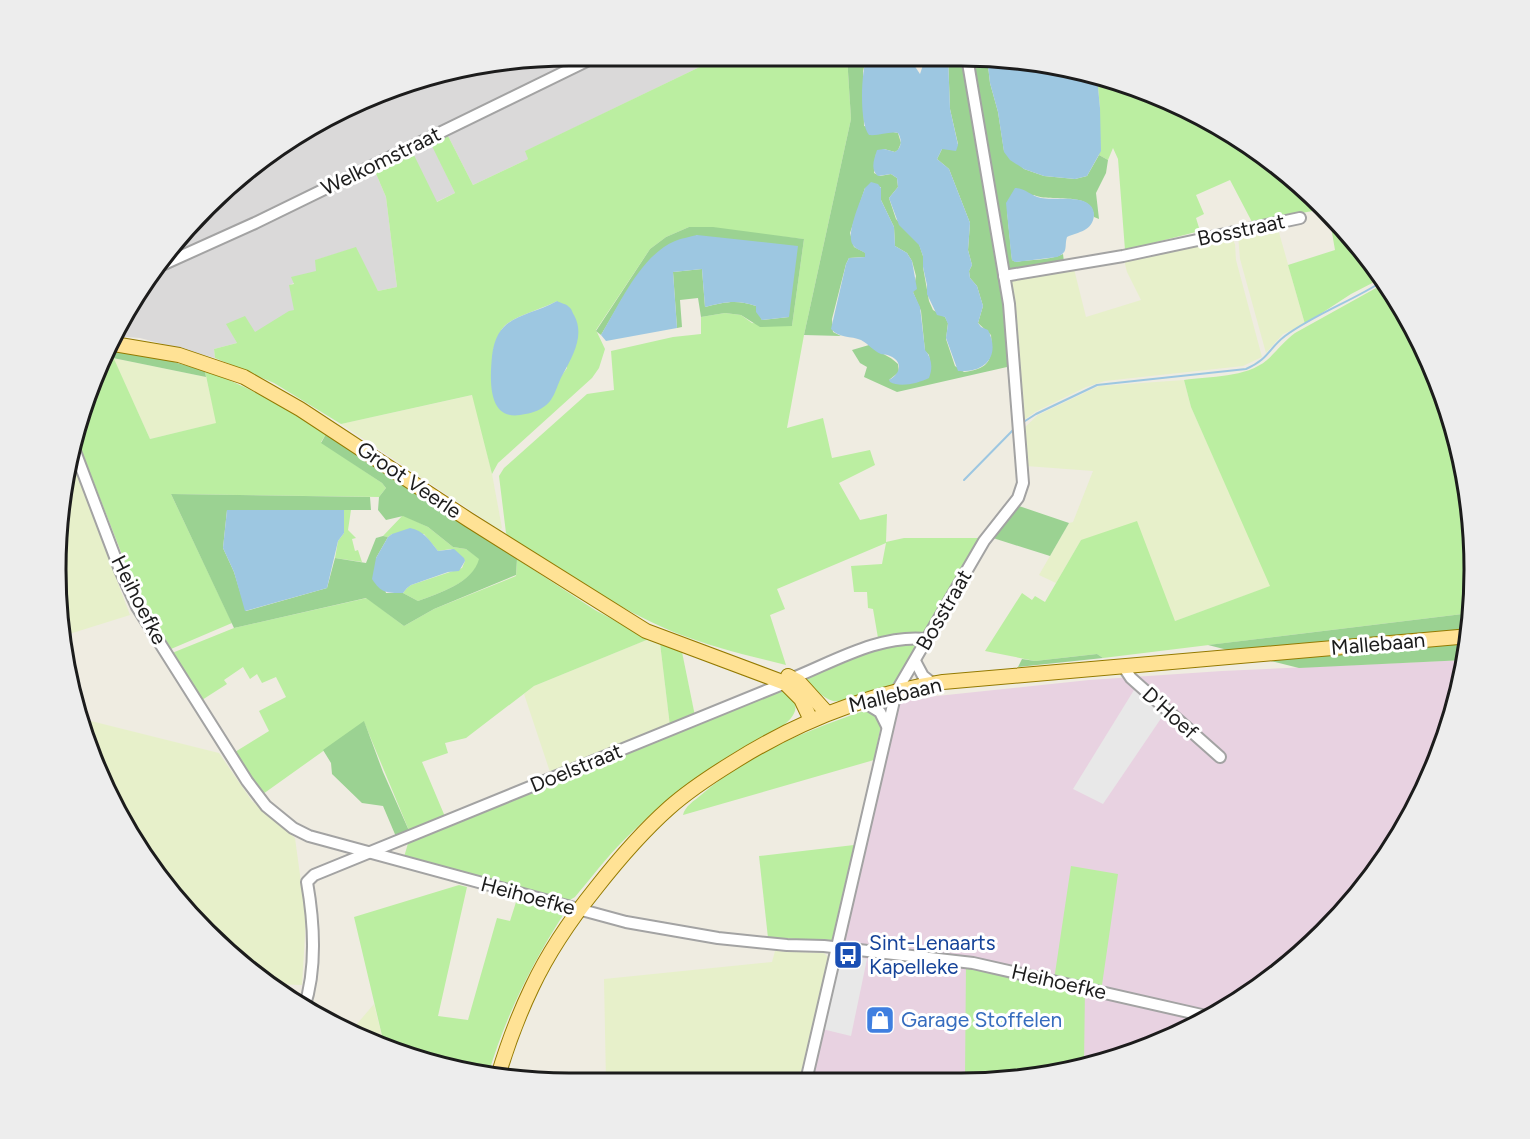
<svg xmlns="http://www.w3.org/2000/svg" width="1530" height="1139" font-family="Figtree,sans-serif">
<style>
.residential{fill:#dad9d9}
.industrial{fill:#e8d2e1}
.farmland{fill:#e7f0ca}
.grass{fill:#bbeea1;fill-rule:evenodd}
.forest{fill:#9bd292}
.parking{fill:#e8e8e8}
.water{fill:#9dc7e1}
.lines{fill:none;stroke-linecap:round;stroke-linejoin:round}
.stream{stroke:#9dc7e1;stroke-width:2}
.minor-casing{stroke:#a3a3a3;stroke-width:14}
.major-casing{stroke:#947a00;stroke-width:16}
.minor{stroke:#fff;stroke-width:10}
.major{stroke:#ffe295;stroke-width:14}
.labels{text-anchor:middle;stroke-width:6;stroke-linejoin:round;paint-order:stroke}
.street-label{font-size:21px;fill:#1c1c1c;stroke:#fff}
.transit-label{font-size:21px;fill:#164399;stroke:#fff;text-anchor:start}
.shop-label{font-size:21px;fill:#366cbe;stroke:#fff;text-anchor:start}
.rim{fill:none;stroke:#1c1c1c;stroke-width:3}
</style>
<rect width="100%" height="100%" fill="#efece1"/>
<polygon class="residential" points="570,56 707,56 710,62 526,151 528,159 473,185 447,134 431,142 455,193 436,202 374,169 386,197 397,287 378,291 355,248 316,260 317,271 290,285 295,310 254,333 227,324 237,343 214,349 215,358 140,338 113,336 206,206 312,125 436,73"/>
<polygon class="industrial" points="1465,660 1447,735 1405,827 1347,909 1273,977 1157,1044 1028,1079 811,1081 899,700 1089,680 1222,671"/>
<g class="farmland">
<polygon points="1278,229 1305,324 1283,334 1266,353 1240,259 1238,235"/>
<polygon points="1231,237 1235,244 1236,260 1262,357 1243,366 1105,381 1086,387 1035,412 1024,420 1011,280 1074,269 1086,317 1141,300 1127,272 1124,260"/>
<polygon points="113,358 206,377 217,423 150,439"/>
<polygon points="1184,380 1191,407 1271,586 1175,621 1081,540 1056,583 1039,575 1069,523 1073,522 1093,471 1026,466 1024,428 1038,415 1099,386"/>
<polygon points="473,395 492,474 502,528 500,530 341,424"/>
<polygon points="70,456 130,615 63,636 57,603 65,469"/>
<polygon points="649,639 660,643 670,726 551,775 524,694 534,686"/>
<polygon points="79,718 219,753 252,801 295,838 306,919 302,985 270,984 231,956 162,882 83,735"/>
<polygon points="775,951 824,953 829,958 802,1081 606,1082 604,979 772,962"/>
<polygon points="374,1004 384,1044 351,1031"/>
</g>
<g class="grass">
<path d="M707,56H847L851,119L804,335L787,428L823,418L832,458L870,450L875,465L839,483L860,520L887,514L886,542L904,538H981L927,630L922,633L878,638L873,609L868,608L867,592H854L851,566L882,564L886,543L777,589L785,609L770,615L786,665C749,656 712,647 676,633C617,609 562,570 508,536L506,533L499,476L504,468L587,394L614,390L611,351L673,337L701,334V317L725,313L741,315L752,323L792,326L804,239L689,227L666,237L650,249L596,330L605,349L599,368L592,378L498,463L492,474L472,395L341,424L274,383L215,358L214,349L237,343L226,324L245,316L255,332L289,311L294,310L289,285L294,284L291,277L316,271L315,260L356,247L378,291L397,287L386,197L374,169L412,151L437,202L455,193L430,142L447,134L473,185L528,159L525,151L710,62ZM557,301L567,368L562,375L493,351C495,344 498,335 502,329C509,317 543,309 557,301Z"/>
<polygon points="1097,77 1105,78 1112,90 1113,82 1246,142 1318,210 1252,222 1230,180 1196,195 1204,214 1196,218 1200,231 1125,250 1118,159 1113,148 1108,160 1099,155 1100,108"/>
<polygon points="1330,221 1368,257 1382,278 1351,294 1305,324 1288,265 1335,250"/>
<path d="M1385,283L1422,342L1457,437L1458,444L1451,447L1468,505L1473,536L1471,613L1103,658L1097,654L1035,661L985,651L1022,593L1032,600L1035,596L1045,602L1081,540L1137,521L1175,621L1270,586L1191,407L1184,380C1210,376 1246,378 1267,360C1277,351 1284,341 1295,333Z"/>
<path d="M106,350H110L150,439L216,423L205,371C249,386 287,409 326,434L321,442L382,483L386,488L379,497L171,494L232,623L171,649L132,580L76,437Z"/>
<polygon points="344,510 351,510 348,530 356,538 352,539 355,551 358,550 362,562 335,558 338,541 344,533"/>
<path d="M403,515L428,527L453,547L466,549L480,559C473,583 439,593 418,601L403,593L407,588L411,585L462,568L465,561L451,549L438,551L424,534H392L388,537L383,536Z"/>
<polygon points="517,559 595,610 649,639 534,686 466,738 445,743 448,753 422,762 446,819 410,833 364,722 263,794 253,782 235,752 269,731 259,711 286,697 276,677 262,683 257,674 250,679 243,667 224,680 227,684 202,700 172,653 234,628 367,598 404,626 434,609 516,576"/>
<polygon points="660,643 682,652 695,716 670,726"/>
<path d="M920,643C914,654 905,674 896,683C890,689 842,703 833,701C822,698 812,686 803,678L882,646Z"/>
<path d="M783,689C799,703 800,711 784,725C724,755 670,793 623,841C606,858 591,878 575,897L568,901L404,857L409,840Z"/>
<path d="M864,711H871L880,718L881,725L874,760L683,815C685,806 694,801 701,795C747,755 807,730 864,711Z"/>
<polygon points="854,845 832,940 768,938 759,856"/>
<polygon points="1071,866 1118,874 1101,992 1085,989 1084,1064 1046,1074 1012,1074 1011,1079 965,1079 966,962 1054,980"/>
<path d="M459,885L467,887L438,1016L468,1020L497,918L510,921L517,899L565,912C531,965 506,1015 488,1075L436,1066L384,1044L354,917Z"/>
</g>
<g class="forest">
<path d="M847,56H867L863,71L864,126L898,133L901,143L898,150L895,152L884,149L876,154L874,173L880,176L891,174L897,178L898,187L889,198L896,219L919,244L923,256V267L929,301L933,310L945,317L948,323L946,339L955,366L964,372C990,369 993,359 991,335L978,323L983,306L977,286L970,278L969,271L972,265L968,250L970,223L949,169L937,159L942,149H947L958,144L950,109L948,56L987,57L990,83L998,112L1004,151L1024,169L1044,176L1075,179L1087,176L1099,155L1108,160L1106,173L1096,193L1099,219L1094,217C1094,190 1051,203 1034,195L1007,211L1012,260L1016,262C1031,259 1049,261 1063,254L1065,270L1011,280L1020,364L897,392L864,377L867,367L860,363L852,350L869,345C879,353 889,355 898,364L899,372L889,380L931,371L929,355L925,351L921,311L913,292L916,276L912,261L907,253L895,246L894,227L881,200V187L865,188L850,233L854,247L866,253L865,257L849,258L846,264L832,319L833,332L841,336L804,335L851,119Z"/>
<path d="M689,227H713L804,239L792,326L760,327L741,315L725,313L701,317L698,298L680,300L682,327L677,328L673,272L702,269L705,307C724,302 737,299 756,306L762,320L789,317L697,235L622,299L601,335L596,331L650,249L666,237Z"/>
<polygon points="110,350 160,358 205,371 206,377 113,358"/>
<path d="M326,434L517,559L516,575L434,609L404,626L366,598L234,628L171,494L370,497L371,510H227L223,548L234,572L246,611L327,588L335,558L366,563L376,538L383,536L388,537L376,558L386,593H403L418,601C439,593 473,583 479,559L466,549L453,547L428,527L403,516L386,520L378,510L379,497L386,488L382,483L321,443Z"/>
<polygon points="1458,444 1468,505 1451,447"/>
<polygon points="1019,506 1069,523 1050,556 993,538"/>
<polygon points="1471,613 1470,637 1465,660 1299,668 1208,645"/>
<polygon points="1097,654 1103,658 1018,667 1022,659 1035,661"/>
<polygon points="364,721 383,772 410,833 397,839 383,806 362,803 332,774 331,763 323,750"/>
</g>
<g class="parking">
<polygon points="1134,690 1164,714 1103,804 1073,789"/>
<polygon points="839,952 867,959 851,1036 822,1029"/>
</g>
<g class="water">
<path d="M867,56H908L920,74L926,56H948L950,109L958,145L956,151L942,149L937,159L949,169L970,223L968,250L972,265L969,271L970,278L977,286L983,306L978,323L981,327L988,330C1001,356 985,373 958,371L946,338L948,324L945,317L937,315L927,294V285L923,267V256L919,245L899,225L889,198L898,187L897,178L891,174L878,176C870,170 874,159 877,150L884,149L895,152C902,148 902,139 898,133C889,131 880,136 869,135C859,122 861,72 867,56Z"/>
<polygon points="987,57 1077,70 1084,74 1090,73 1097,77 1100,108 1101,151 1087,176 1075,179 1044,176 1024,169 1010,160 1004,152 998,112 990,83"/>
<path d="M871,182L878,184L881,188V200L894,227L895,246L907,253L912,261L917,289L913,292L920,307L925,350C932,358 933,368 929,378C919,383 900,388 890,382L889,380C900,374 904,362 890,356C887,354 883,355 881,354C873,351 869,344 861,340C851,336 839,338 831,329L846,264L849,258L865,257V253C861,250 855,249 853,245C845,235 861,200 865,188Z"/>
<path d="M1015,188C1025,188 1031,196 1041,198C1055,201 1094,192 1094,215C1093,231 1078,232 1067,237C1064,247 1069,252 1057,257L1015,262L1012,260L1011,253L1006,203Z"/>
<path d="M697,235L798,246L789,317L762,320L756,312V306C737,299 724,302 705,307L702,269L673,272L677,328L606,341L601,335C619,305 641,255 675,241C682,238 690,237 697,235Z"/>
<path d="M557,301C560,303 567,304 569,307C572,309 572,312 574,315C585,335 573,356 563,374C556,386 555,401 542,408C536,412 527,414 520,415C487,420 490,378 492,356C497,313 527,318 557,301Z"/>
<polygon points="227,510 344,510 344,533 338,541 327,588 245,611 234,572 223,548"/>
<path d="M410,528C423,530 430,541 438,551L454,549L464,558L465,561L459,571L448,572L411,585L407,588L403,593C386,593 381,593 372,579L376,558L388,537L392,534Z"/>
</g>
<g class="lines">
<g class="stream">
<path d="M1022,423L1036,414L1097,385L1246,369C1269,359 1268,349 1285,336C1315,314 1352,301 1383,281"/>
<polyline points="964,480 1015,428"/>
</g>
<g class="minor-casing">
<g id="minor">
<polyline points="164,264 255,223 597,56"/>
<polyline points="1004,276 1123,256 1300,218"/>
<polyline points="73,446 120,570 137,607 247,781 266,806 293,828 309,836 626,922 718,938 787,945 824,946 973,963 1206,1016"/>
<polyline points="915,661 923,676 933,684"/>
<polyline points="1123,666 1131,678 1220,757"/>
<path d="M793,678C835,661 880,634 927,639"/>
<polyline points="862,701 880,712 887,726"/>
<path d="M304,1008C317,969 314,922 307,882L314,875L785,683"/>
<polyline points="806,1081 896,692 984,541 1018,498 1023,483 1009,304 967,57"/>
</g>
</g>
<g class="major-casing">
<g id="major">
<polyline points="108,343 179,355 244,377 300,409 469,520 646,631 785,683 801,699 811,720"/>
<polyline points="788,676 799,682 827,713"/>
<path d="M498,1076C507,1046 518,1016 532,987C549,951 571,919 596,888C618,860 642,832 669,808C688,791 711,776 732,763C797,722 866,694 943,682L1470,636"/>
</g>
</g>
<use href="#minor" class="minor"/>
<use href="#major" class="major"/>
</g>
<defs>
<g id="bus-square" transform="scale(1.5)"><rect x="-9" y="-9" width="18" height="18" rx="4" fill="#1a4fb4" stroke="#fff"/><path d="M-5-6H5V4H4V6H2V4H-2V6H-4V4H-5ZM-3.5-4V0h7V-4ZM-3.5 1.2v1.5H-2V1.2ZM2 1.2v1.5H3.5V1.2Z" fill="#fff"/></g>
<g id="shop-square" transform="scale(1.5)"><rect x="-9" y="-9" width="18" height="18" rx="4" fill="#3f7fe0" stroke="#fff"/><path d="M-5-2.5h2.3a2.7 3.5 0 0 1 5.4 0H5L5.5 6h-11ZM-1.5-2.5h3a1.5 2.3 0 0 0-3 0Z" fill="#fff"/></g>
</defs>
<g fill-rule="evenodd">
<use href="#bus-square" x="848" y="955"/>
<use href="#shop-square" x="880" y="1020"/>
</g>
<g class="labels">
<g class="street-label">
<text transform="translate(381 161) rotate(-26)" y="7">Welkomstraat</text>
<text transform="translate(1241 230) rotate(-12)" y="7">Bosstraat</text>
<text transform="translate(409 480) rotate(34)" y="7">Groot Veerle</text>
<text transform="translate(139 600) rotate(63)" y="7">Heihoefke</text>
<text transform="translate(944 610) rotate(-60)" y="7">Bosstraat</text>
<text transform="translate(1378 644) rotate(-5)" y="7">Mallebaan</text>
<text transform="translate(895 695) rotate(-13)" y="7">Mallebaan</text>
<text transform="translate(1170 713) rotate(42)" y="7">D'Hoef</text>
<text transform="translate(576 768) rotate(-22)" y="7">Doelstraat</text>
<text transform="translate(528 896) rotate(15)" y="7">Heihoefke</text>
<text transform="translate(1059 982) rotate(13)" y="7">Heihoefke</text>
</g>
<g class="transit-label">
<text x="869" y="950">Sint-Lenaarts<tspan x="869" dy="24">Kapelleke</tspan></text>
</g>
<g class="shop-label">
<text x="901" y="1027">Garage Stoffelen</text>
</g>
</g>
<path d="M0 0H1530V1139H0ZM569 66H961A503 503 0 0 1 1464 569V570A503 503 0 0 1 961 1073H569A503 503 0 0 1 66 570V569A503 503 0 0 1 569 66Z" fill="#ededed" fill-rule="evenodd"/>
<path class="rim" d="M569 66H961A503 503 0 0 1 1464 569V570A503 503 0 0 1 961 1073H569A503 503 0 0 1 66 570V569A503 503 0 0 1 569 66Z"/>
</svg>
